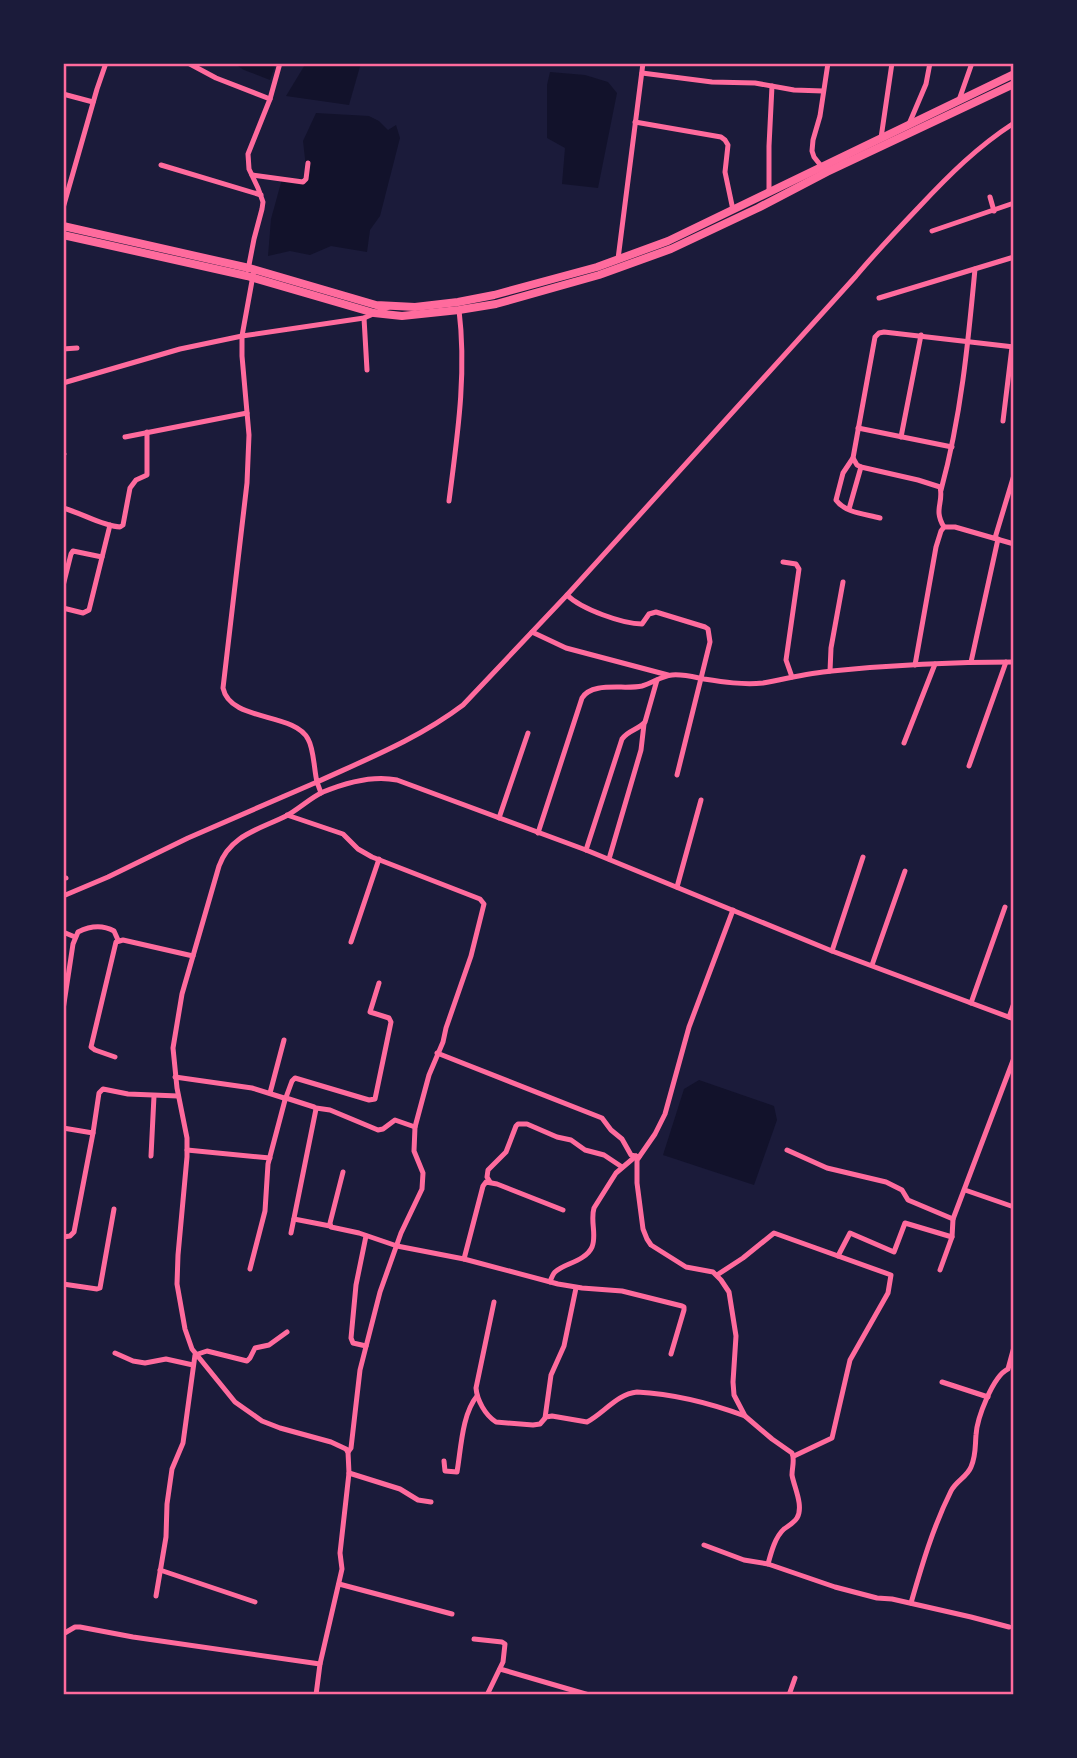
<svg xmlns="http://www.w3.org/2000/svg" width="1077" height="1758" font-family="Roboto,sans-serif">
<style>
.water{fill:#12122b}
.lines{fill:none;stroke-linecap:round;stroke-linejoin:round}
.minor{stroke:#ff6b9d;stroke-width:5}
.trunk{stroke:#ff6b9d;stroke-width:8}
.neatline{fill:none;stroke:#ff6b9d;stroke-width:2.5}
</style>
<rect width="100%" height="100%" fill="#1b1b3a"/>
<g class="water">
<polygon points="233,63 276,63 270,80 244,70"/>
<polygon points="306,63 361,63 349,105 286,96"/>
<polygon points="550,72 585,75 608,82 617,93 598,188 562,184 565,148 547,138 547,85"/>
<polygon points="316,113 369,116 379,121 388,130 396,125 400,138 380,216 370,230 367,252 331,246 310,255 290,251 268,256 271,219 282,179 303,182 306,168 303,141"/>
<polygon points="699,1080 774,1106 777,1120 754,1185 663,1155 684,1089"/>
</g>
<g class="lines">
<g class="minor">
<polyline points="188,63 216,78 270,99"/>
<polyline points="642,73 712,82 755,83 794,90 823,91"/>
<polyline points="63,94 93,102"/>
<polyline points="959,100 972,63"/>
<polyline points="635,122 721,137 725,140 728,145 725,172 733,210"/>
<polyline points="909,124 926,84 930,63"/>
<polyline points="881,138 892,63"/>
<polyline points="161,165 261,195"/>
<polyline points="822,167 814,157 812,151 813,140 820,116 828,63"/>
<polyline points="252,175 303,182 306,179 308,163"/>
<polyline points="769,192 769,146 772,86"/>
<polyline points="990,197 994,211"/>
<polyline points="63,208 97,89 106,63"/>
<polyline points="932,231 1014,203"/>
<polyline points="618,259 643,63"/>
<polyline points="248,270 254,239 262,209 263,202 258,188 249,169 248,154 270,99 280,63"/>
<path d="M254,270L242,336V356L249,435L247,483L223,688C230,722 294,712 308,739C314,749 314,770 317,782C367,759 418,739 463,705L567,595L856,276C876,252 898,229 919,207C949,175 977,147 1014,123"/>
<polyline points="879,298 1014,257"/>
<polyline points="364,318 367,370"/>
<polyline points="63,349 77,348"/>
<polyline points="63,383 180,349 242,336 364,318 389,307"/>
<polyline points="1003,421 1012,347"/>
<polyline points="858,428 952,447"/>
<polyline points="125,437 247,413"/>
<polyline points="901,437 921,335"/>
<polyline points="63,455 64,454"/>
<path d="M853,458L843,473L836,500C845,513 866,514 880,518"/>
<path d="M941,490C961,417 968,344 975,269"/>
<path d="M449,501C457,438 467,375 459,310"/>
<path d="M63,508C82,513 102,526 120,527L123,525L130,488L136,480L147,475V432"/>
<polyline points="849,509 861,467"/>
<path d="M944,527C933,509 944,503 940,487L918,480L861,467L857,465L853,458L875,337L879,333L884,332L1014,347"/>
<polyline points="995,538 1014,475"/>
<polyline points="783,562 796,564 799,569 786,660 792,677"/>
<polyline points="63,586 71,554 73,551 102,557"/>
<path d="M567,595C581,609 623,624 642,624L649,614L656,612L705,627L708,629L710,642L677,775"/>
<polyline points="63,608 83,613 89,610 110,525"/>
<polyline points="532,632 566,648 668,675"/>
<polyline points="971,662 998,539"/>
<polyline points="915,665 936,547 941,531 944,527 955,527 1014,544"/>
<polyline points="830,671 831,648 843,582"/>
<polyline points="904,743 935,664"/>
<polyline points="969,766 1006,662"/>
<polyline points="287,815 343,834 358,849 372,857 480,899 484,904 471,956 446,1028 443,1042 429,1075 415,1127 414,1151 423,1173 422,1189 401,1233 380,1292 360,1370 351,1448 348,1452"/>
<polyline points="499,818 528,733"/>
<path d="M538,833L582,698C592,681 625,690 642,686C653,683 661,676 672,675C683,674 694,677 704,679C723,682 743,685 763,683C786,679 808,673 832,671C892,665 953,662 1014,662"/>
<path d="M586,850L622,739C628,730 638,730 645,722L657,680"/>
<polyline points="609,859 641,750 644,724"/>
<polyline points="63,879 66,878"/>
<polyline points="677,887 701,800"/>
<polyline points="63,896 108,877 188,838 317,782 321,793"/>
<path d="M733,910L689,1027L665,1114L655,1134L637,1160V1183L643,1229L647,1239L651,1245L686,1267L713,1272L721,1280L729,1292L736,1336L733,1382L734,1395L745,1416L772,1439L792,1453C795,1460 792,1467 792,1475C794,1487 804,1506 797,1518C794,1523 788,1526 784,1529C775,1537 771,1553 768,1564L835,1587L877,1598L892,1599L914,1604L971,1617L1009,1627"/>
<polyline points="63,932 75,937"/>
<polyline points="351,942 379,859"/>
<polyline points="832,951 863,857"/>
<polyline points="872,965 905,871"/>
<polyline points="971,1003 1005,907"/>
<path d="M63,1010L73,944L78,932C90,926 103,925 114,931L118,940"/>
<polyline points="1009,1017 1014,1003"/>
<polyline points="437,1053 602,1118 611,1130 622,1139 631,1155 639,1157"/>
<polyline points="115,1057 95,1050 91,1047 116,942 123,940 193,956"/>
<polyline points="175,1077 252,1088 284,1098 285,1100 268,1164 265,1211 250,1269"/>
<polyline points="270,1093 284,1040"/>
<polyline points="286,1098 314,1107 316,1109 291,1233"/>
<polyline points="285,1100 292,1081 295,1078 369,1100 375,1099 391,1022 389,1018 370,1012 379,983"/>
<polyline points="316,1108 330,1110 378,1130 383,1129 395,1120 415,1127"/>
<polyline points="63,1128 93,1133 99,1093 103,1089 128,1094 178,1096"/>
<polyline points="187,1150 270,1158"/>
<polyline points="787,1150 827,1168 886,1182 902,1190 908,1200 953,1219 1014,1058"/>
<polyline points="151,1156 154,1096"/>
<polyline points="343,1172 330,1223 331,1227 359,1233 397,1246 464,1259 558,1284 582,1288 622,1291 682,1306 684,1307 684,1310 671,1354"/>
<polyline points="490,1182 487,1177 488,1170 506,1152 516,1126 518,1124 527,1124 557,1137 571,1140 585,1150 604,1155 622,1167"/>
<polyline points="965,1190 1014,1207"/>
<polyline points="294,1219 330,1226"/>
<polyline points="63,1237 70,1236 74,1232 93,1133"/>
<polyline points="838,1256 850,1233 894,1252 905,1223 952,1237"/>
<polyline points="464,1259 483,1186 486,1182 497,1184 563,1210"/>
<polyline points="940,1270 952,1237 953,1219"/>
<polyline points="717,1275 743,1258 774,1233 891,1275 888,1293 850,1360 832,1438 794,1456"/>
<path d="M550,1282C551,1279 553,1274 555,1272C563,1264 586,1261 592,1247C597,1235 590,1221 594,1208L616,1173L636,1156"/>
<polyline points="63,1284 97,1289 100,1288 114,1209"/>
<path d="M494,1302L476,1388C477,1400 485,1415 496,1422L533,1425L540,1424L546,1417L552,1416L587,1422C604,1413 617,1394 637,1392C674,1394 710,1403 745,1416"/>
<polyline points="366,1346 353,1343 351,1338 356,1285 366,1236"/>
<polyline points="115,1353 133,1361 145,1363 166,1359 193,1365"/>
<polyline points="942,1382 988,1397"/>
<polyline points="545,1418 551,1375 564,1346 576,1288"/>
<path d="M444,1461L445,1471L457,1472C461,1449 462,1414 477,1396"/>
<polyline points="349,1473 400,1489 418,1500 431,1502"/>
<polyline points="704,1545 744,1560 768,1564"/>
<polyline points="160,1570 255,1602"/>
<polyline points="339,1584 452,1614"/>
<polyline points="156,1596 166,1537 167,1504 172,1469 183,1443 195,1355 207,1351 247,1361 250,1358 255,1348 269,1345 287,1332"/>
<path d="M911,1603C922,1565 933,1527 951,1491C956,1481 967,1477 971,1467C976,1456 975,1447 976,1435C977,1418 993,1376 1008,1369L1014,1347"/>
<polyline points="63,1634 75,1627 80,1627 133,1637 320,1664"/>
<polyline points="474,1639 502,1642 505,1644 503,1662 487,1695"/>
<polyline points="500,1669 589,1695"/>
<path d="M316,1695L320,1664L342,1569L340,1553L349,1473L348,1452L346,1449L331,1442L280,1428L262,1421L235,1402L192,1349L185,1329L177,1284L178,1255L187,1157V1138L177,1088L173,1048L182,994L219,866C230,835 260,829 286,816C299,809 310,798 323,792C345,783 373,775 397,780L586,850L832,951L1014,1019"/>
<polyline points="789,1695 795,1678"/>
</g>
<g class="trunk">
<polyline points="63,226 249,268 376,305 415,307 458,302 494,295 597,267 668,241 1014,74"/>
<polyline points="63,235 247,276 374,313 402,316 459,310 496,304 599,275 671,249 758,208 827,172 1014,84"/>
</g>
</g>
<rect width="1077" height="1758" fill="none" stroke="#1b1b3a" stroke-width="130"/>
<rect x="65" y="65" width="947" height="1628" class="neatline"/>
</svg>
